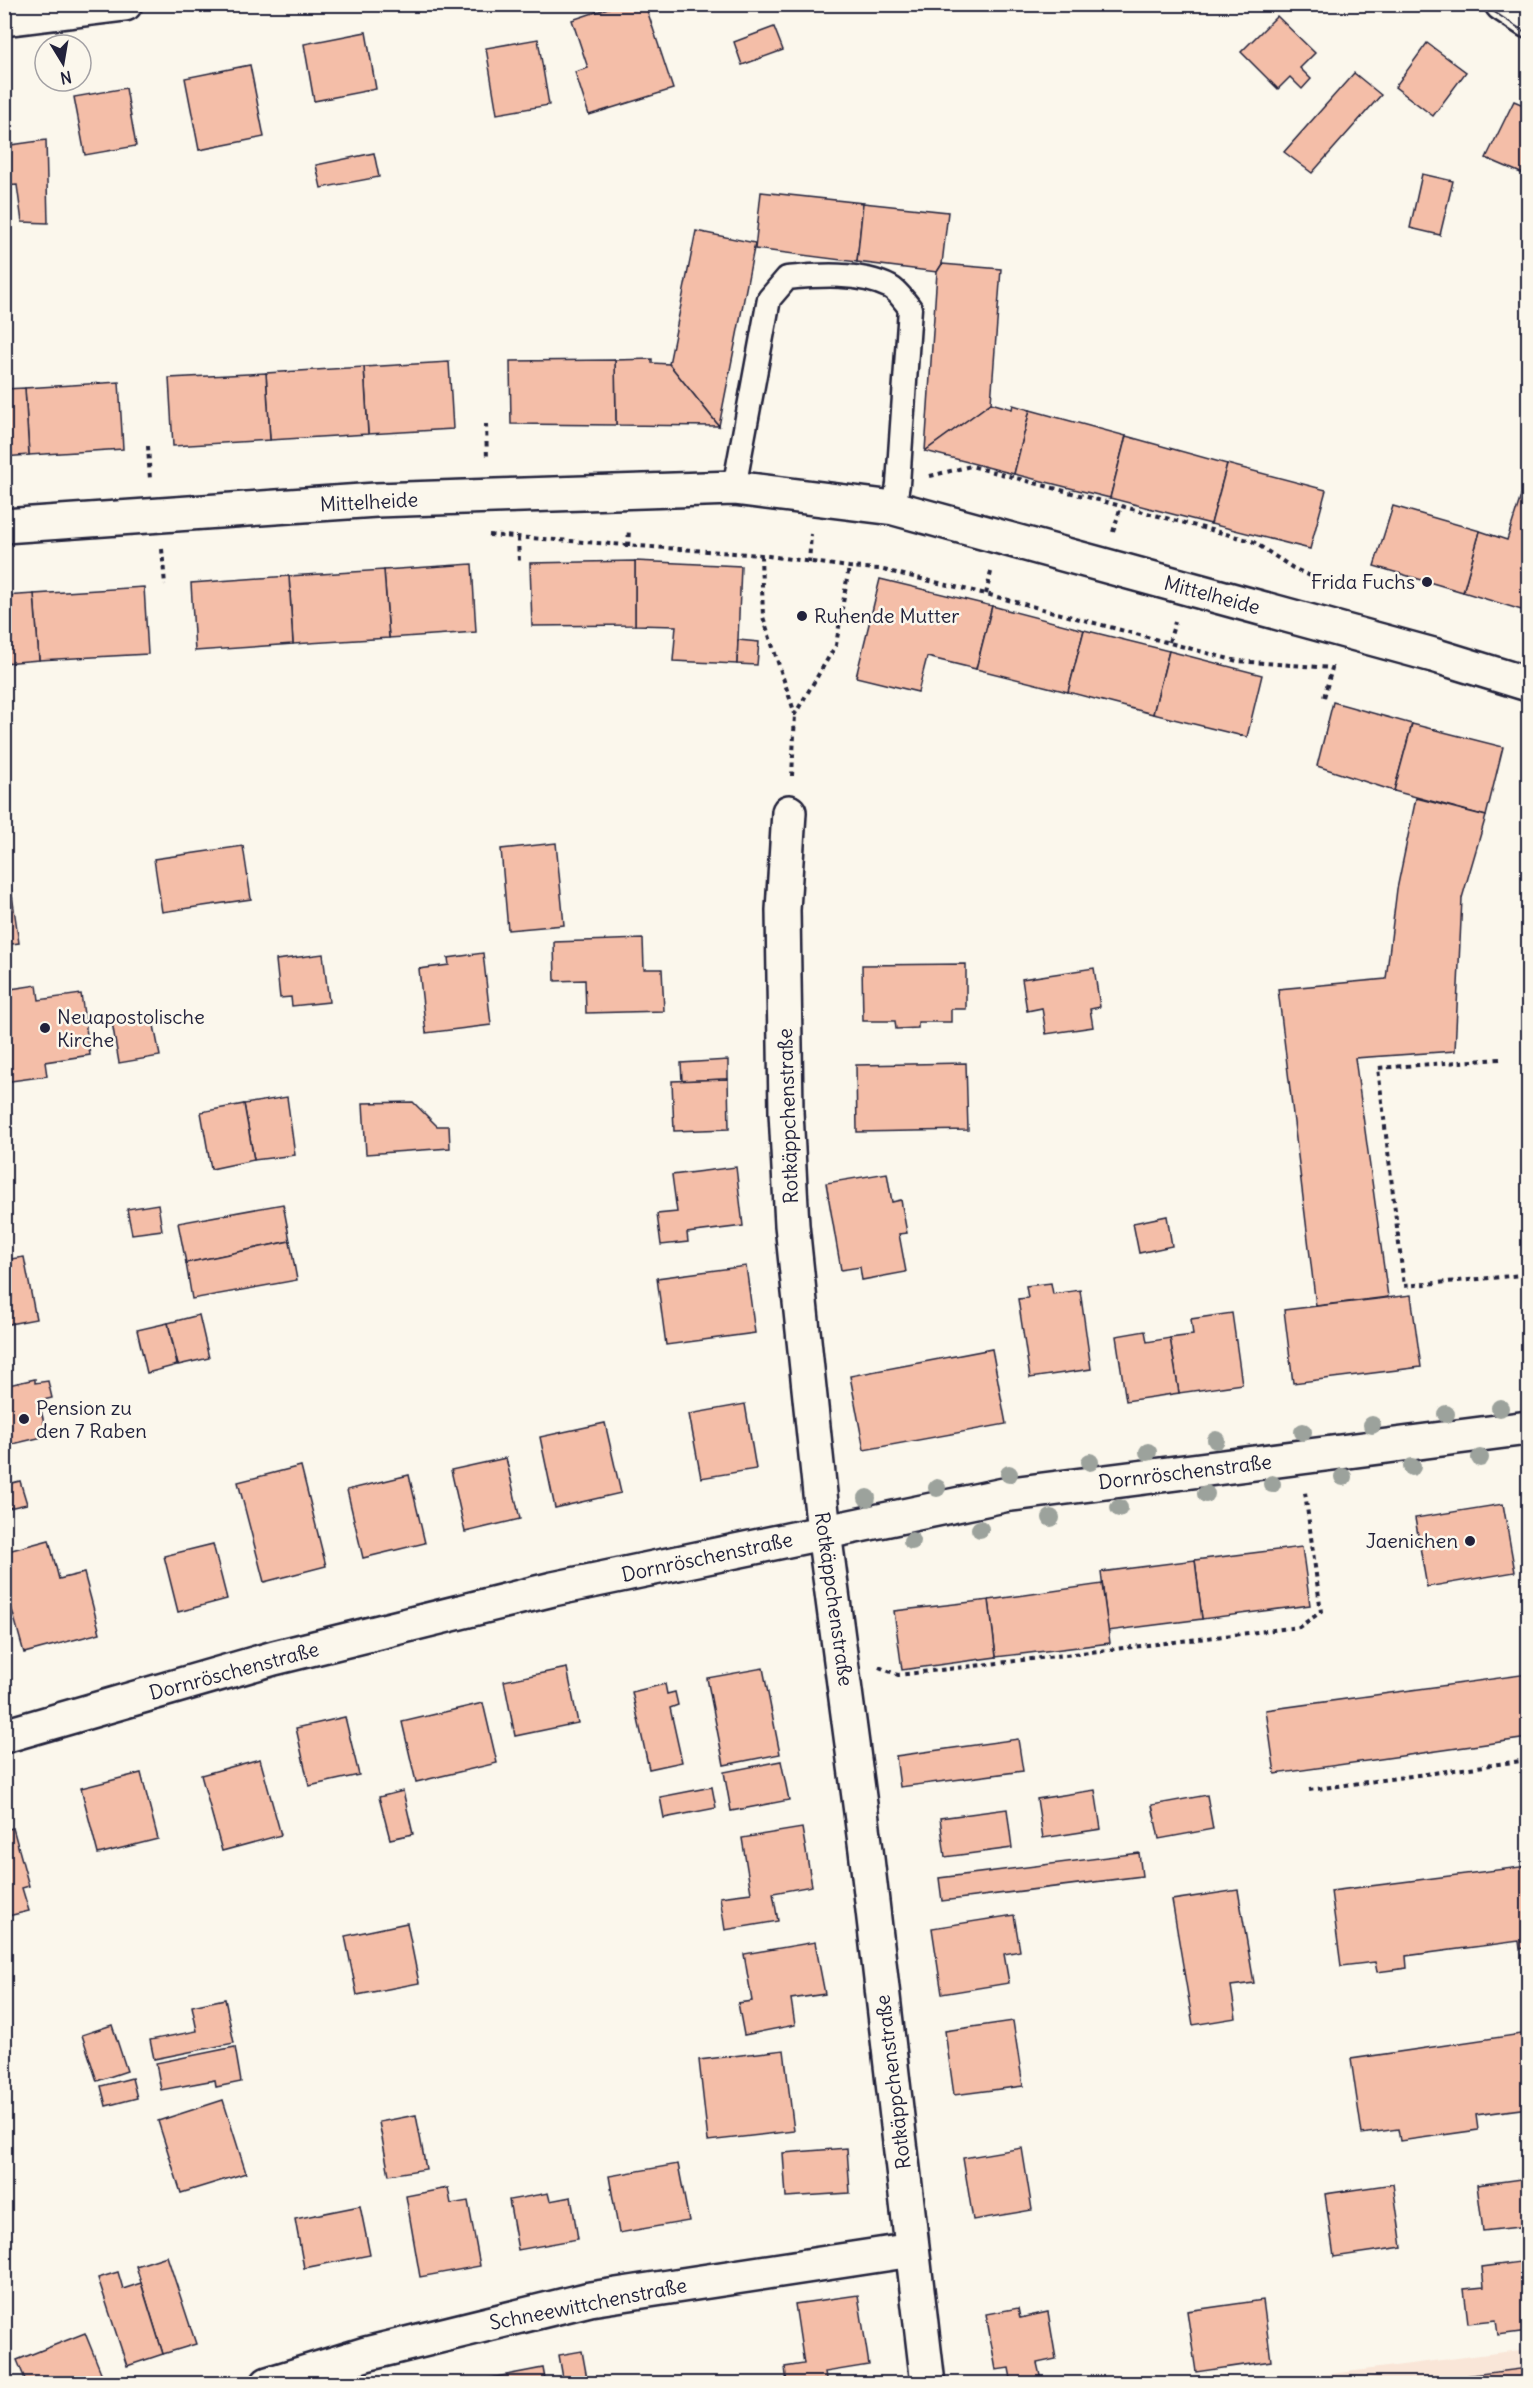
<svg xmlns="http://www.w3.org/2000/svg" width="1533" height="2388" font-family="Delius,sans-serif">
<style>
.built{fill:#f9e6d8}
.building{fill:#f4bea8;stroke:#22223b;stroke-width:1.5}
.lines{fill:none;stroke-linecap:round;stroke-linejoin:round}
.service-casing{stroke:#22223b;stroke-width:27}
.minor-casing{stroke:#22223b;stroke-width:38}
.path{stroke:#22223b;stroke-width:4;stroke-dasharray:4.5 4.5;stroke-linecap:butt}
.service{stroke:#fbf7ec;stroke-width:22}
.minor{stroke:#fbf7ec;stroke-width:33}
.tram{stroke:#22223b;stroke-width:1.5}
.tree{fill:#9ca29c}
.poi-dot{fill:#22223b;stroke:#fbf7ec;stroke-width:2}
.labels{text-anchor:middle;stroke-width:5;stroke-linejoin:round;paint-order:stroke}
.street-label{font-size:20px;fill:#22223b;stroke:#fbf7ec}
.poi-label{font-size:20px;fill:#22223b;stroke:#fbf7ec;text-anchor:start}
</style>
<rect width="100%" height="100%" fill="#fbf7ec"/>
<filter id="ink" filterUnits="userSpaceOnUse"><feTurbulence type="fractalNoise" baseFrequency=".0167" numOctaves="2"/><feDisplacementMap in="SourceGraphic" scale="12" xChannelSelector="R" yChannelSelector="G"/><feConvolveMatrix kernelMatrix="1 2 1 2 8 2 1 2 1" color-interpolation-filters="sRGB"/></filter>
<g filter="url(#ink)">
<polygon class="built" points="1528,2349 1528,2383 1308,2384 1308,2377"/>
<g class="building">
<polygon points="620,4 645,4 673,89 589,115 575,72 588,68 572,20"/>
<polygon points="1277,16 1315,53 1300,68 1311,79 1302,89 1290,77 1278,89 1241,52"/>
<polygon points="774,27 783,50 742,65 734,42"/>
<polygon points="366,32 376,89 314,101 304,44"/>
<polygon points="538,39 549,105 497,114 486,48"/>
<polygon points="1427,43 1466,72 1433,116 1395,87"/>
<polygon points="250,65 264,137 199,150 185,78"/>
<polygon points="1354,73 1381,95 1312,173 1284,152"/>
<polygon points="126,88 136,146 85,155 74,97"/>
<polygon points="1514,101 1528,107 1528,176 1486,158"/>
<polygon points="46,140 48,223 22,222 17,185 4,186 4,146"/>
<polygon points="374,153 379,177 321,188 316,165"/>
<polygon points="1422,174 1453,181 1440,235 1410,228"/>
<polygon points="761,192 863,203 857,262 755,249"/>
<polygon points="863,203 948,212 942,264 937,272 857,262"/>
<polygon points="696,231 755,243 719,426 669,364"/>
<polygon points="942,264 1001,269 991,403 925,451 937,272"/>
<polygon points="652,359 652,363 669,364 719,426 616,425 615,360"/>
<polygon points="615,360 616,425 511,424 510,361"/>
<polygon points="449,362 453,429 368,434 364,367"/>
<polygon points="364,367 368,434 270,440 266,373"/>
<polygon points="266,373 270,440 173,446 169,378"/>
<polygon points="119,382 123,449 29,455 25,388"/>
<polygon points="25,388 29,455 4,457 4,389"/>
<polygon points="991,403 1012,409 1013,405 1030,410 1014,474 925,451"/>
<polygon points="1030,410 1126,436 1110,498 1014,474"/>
<polygon points="1126,436 1227,464 1211,524 1110,498"/>
<polygon points="1227,464 1326,490 1310,549 1211,524"/>
<polygon points="1528,470 1528,498 1521,496"/>
<polygon points="1521,496 1528,498 1528,612 1463,592 1480,531 1507,540"/>
<polygon points="1393,506 1480,531 1463,592 1374,566"/>
<polygon points="635,561 741,566 737,664 673,661 676,626 635,625"/>
<polygon points="635,561 635,625 532,626 530,563"/>
<polygon points="472,564 476,632 389,638 384,570"/>
<polygon points="384,570 389,638 293,644 289,576"/>
<polygon points="289,576 293,644 195,651 191,583"/>
<polygon points="880,579 992,606 976,669 927,657 918,692 856,677"/>
<polygon points="144,587 148,654 39,660 34,594"/>
<polygon points="34,594 39,660 4,663 4,596"/>
<polygon points="992,606 1084,630 1068,692 976,669"/>
<polygon points="1084,630 1169,651 1153,714 1068,692"/>
<polygon points="738,640 759,642 757,665 737,664"/>
<polygon points="1169,651 1262,675 1247,737 1153,714"/>
<polygon points="1333,702 1412,724 1394,791 1317,766"/>
<polygon points="1412,724 1503,747 1486,816 1394,791"/>
<polygon points="1416,798 1486,816 1462,898 1455,1051 1355,1058 1388,1297 1316,1306 1278,989 1386,979 1397,889"/>
<polygon points="556,843 564,925 508,930 501,849"/>
<polygon points="243,846 251,899 162,912 154,859"/>
<polygon points="10,881 19,943 4,945 4,882"/>
<polygon points="643,939 644,969 662,969 664,1011 586,1013 585,980 555,981 554,942"/>
<polygon points="483,953 491,1025 426,1033 419,969 449,965 448,958"/>
<polygon points="323,954 329,1002 292,1006 291,997 280,998 276,960"/>
<polygon points="966,964 966,1009 951,1009 951,1022 918,1022 918,1028 896,1029 895,1021 863,1021 862,965"/>
<polygon points="1094,968 1100,1007 1090,1009 1093,1027 1046,1034 1042,1008 1027,1011 1022,979"/>
<polygon points="37,985 39,1000 81,994 90,1055 45,1062 47,1076 4,1082 4,990"/>
<polygon points="152,1015 160,1056 119,1063 112,1022"/>
<polygon points="728,1060 728,1079 682,1081 681,1063"/>
<polygon points="966,1063 968,1130 857,1132 856,1065"/>
<polygon points="728,1079 729,1129 674,1131 672,1081"/>
<polygon points="287,1097 295,1155 254,1160 244,1104"/>
<polygon points="413,1102 437,1126 449,1126 450,1148 366,1154 363,1103"/>
<polygon points="244,1104 254,1160 211,1169 201,1112"/>
<polygon points="736,1167 743,1226 687,1233 688,1242 661,1245 657,1214 677,1212 672,1175"/>
<polygon points="887,1173 892,1202 901,1200 907,1233 899,1234 906,1272 862,1280 860,1267 841,1270 826,1183"/>
<polygon points="158,1204 162,1230 132,1234 127,1209"/>
<polygon points="283,1204 290,1241 186,1263 178,1223"/>
<polygon points="1167,1216 1172,1246 1139,1253 1133,1223"/>
<polygon points="290,1241 297,1280 192,1299 186,1263"/>
<polygon points="24,1257 36,1319 4,1325 4,1260"/>
<polygon points="746,1266 755,1333 666,1345 657,1278"/>
<polygon points="1051,1283 1053,1294 1080,1290 1091,1369 1030,1378 1018,1299 1028,1298 1026,1286"/>
<polygon points="1411,1295 1421,1367 1293,1383 1284,1310"/>
<polygon points="1232,1313 1242,1384 1179,1393 1170,1338 1193,1335 1191,1319"/>
<polygon points="199,1315 209,1358 178,1365 168,1323"/>
<polygon points="168,1323 177,1365 147,1373 137,1330"/>
<polygon points="1145,1331 1147,1342 1170,1338 1179,1393 1126,1401 1116,1336"/>
<polygon points="992,1349 1006,1424 864,1450 850,1376"/>
<polygon points="35,1379 35,1383 48,1381 52,1398 39,1401 47,1436 4,1446 4,1386"/>
<polygon points="745,1404 756,1469 701,1478 689,1414"/>
<polygon points="605,1423 621,1493 555,1508 540,1437"/>
<polygon points="506,1458 520,1519 465,1532 451,1470"/>
<polygon points="301,1466 326,1566 264,1582 238,1482"/>
<polygon points="409,1475 425,1543 363,1558 347,1490"/>
<polygon points="20,1481 27,1504 4,1509 4,1485"/>
<polygon points="1503,1504 1515,1572 1427,1587 1415,1518"/>
<polygon points="49,1540 59,1579 84,1573 100,1633 24,1653 4,1581 4,1552"/>
<polygon points="213,1544 227,1599 178,1612 164,1556"/>
<polygon points="1302,1547 1310,1605 1202,1619 1195,1560"/>
<polygon points="1195,1560 1202,1619 1108,1631 1101,1572"/>
<polygon points="1102,1584 1110,1643 996,1657 989,1600"/>
<polygon points="989,1600 996,1657 902,1670 894,1611"/>
<polygon points="567,1668 578,1723 515,1736 504,1681"/>
<polygon points="763,1668 780,1754 724,1765 707,1678"/>
<polygon points="1528,1674 1528,1738 1275,1774 1266,1710"/>
<polygon points="665,1684 667,1694 675,1692 678,1705 670,1708 682,1762 649,1769 632,1692"/>
<polygon points="483,1703 497,1763 416,1782 402,1722"/>
<polygon points="345,1717 359,1775 309,1786 296,1728"/>
<polygon points="1018,1739 1023,1771 900,1787 896,1756"/>
<polygon points="260,1759 281,1835 222,1851 201,1775"/>
<polygon points="781,1761 789,1800 731,1811 724,1772"/>
<polygon points="141,1773 158,1839 98,1854 81,1788"/>
<polygon points="712,1787 716,1808 664,1818 660,1797"/>
<polygon points="1095,1790 1101,1829 1043,1838 1037,1799"/>
<polygon points="403,1791 413,1834 390,1839 379,1797"/>
<polygon points="1207,1795 1213,1829 1159,1839 1152,1805"/>
<polygon points="1007,1809 1012,1848 945,1857 940,1818"/>
<polygon points="13,1828 29,1886 22,1888 29,1911 4,1917 4,1830"/>
<polygon points="802,1828 812,1886 773,1893 778,1921 725,1930 720,1897 751,1893 742,1838"/>
<polygon points="1139,1853 1142,1876 942,1901 939,1878"/>
<polygon points="1528,1866 1528,1947 1520,1949 1519,1941 1406,1956 1407,1968 1377,1972 1375,1962 1341,1966 1331,1891"/>
<polygon points="1238,1890 1254,1983 1231,1986 1236,2018 1193,2025 1172,1900"/>
<polygon points="1014,1915 1020,1951 1004,1954 1009,1983 942,1994 932,1928"/>
<polygon points="407,1923 419,1983 357,1995 345,1936"/>
<polygon points="815,1942 825,1994 791,1999 795,2025 744,2035 738,2003 752,2001 744,1954"/>
<polygon points="225,1999 234,2043 154,2059 150,2040 197,2031 192,2006"/>
<polygon points="1013,2021 1023,2086 954,2095 945,2031"/>
<polygon points="112,2025 127,2071 97,2081 82,2035"/>
<polygon points="1528,2033 1528,2108 1476,2115 1478,2130 1400,2141 1398,2129 1362,2134 1351,2059"/>
<polygon points="235,2047 241,2082 216,2087 215,2080 161,2090 156,2063"/>
<polygon points="784,2050 794,2131 708,2141 699,2060"/>
<polygon points="132,2078 137,2098 106,2106 101,2086"/>
<polygon points="223,2100 246,2173 181,2193 158,2121"/>
<polygon points="416,2115 426,2169 389,2175 379,2122"/>
<polygon points="847,2148 850,2193 786,2197 783,2153"/>
<polygon points="1022,2148 1032,2210 973,2220 963,2158"/>
<polygon points="678,2164 689,2221 619,2233 609,2176"/>
<polygon points="1528,2178 1528,2226 1483,2231 1477,2185"/>
<polygon points="1393,2184 1402,2247 1334,2257 1325,2194"/>
<polygon points="448,2188 451,2204 468,2201 480,2266 420,2277 406,2196"/>
<polygon points="548,2193 550,2201 571,2197 578,2239 518,2250 509,2200"/>
<polygon points="360,2206 370,2255 304,2268 295,2219"/>
<polygon points="167,2256 196,2344 163,2354 136,2266"/>
<polygon points="1528,2261 1528,2331 1498,2335 1496,2320 1468,2323 1464,2289 1484,2287 1482,2267"/>
<polygon points="118,2272 123,2289 141,2283 163,2354 127,2366 98,2278"/>
<polygon points="858,2295 869,2365 825,2372 827,2384 787,2384 785,2367 804,2364 795,2304"/>
<polygon points="1263,2300 1271,2361 1196,2372 1187,2311"/>
<polygon points="1018,2308 1020,2318 1048,2312 1056,2359 1037,2363 1041,2380 1012,2384 1009,2368 996,2370 986,2314"/>
<polygon points="85,2333 104,2380 95,2384 27,2384 17,2360"/>
<polygon points="582,2351 588,2384 564,2384 559,2355"/>
<polygon points="543,2368 546,2384 486,2384 485,2379"/>
<polygon points="1528,2368 1528,2384 1400,2384"/>
</g>
<g class="lines">
<g class="service-casing">
<path id="service" d="M734,488L769,299L787,278C819,275 860,272 890,287C898,291 904,301 910,308L898,484L894,508"/>
</g>
<g class="minor-casing">
<g id="minor">
<polyline points="1502,4 1528,21"/>
<polyline points="4,19 125,4"/>
<polyline points="4,526 376,500 734,488 894,508 1433,655 1528,684"/>
<polyline points="789,812 783,910 786,1112 792,1225 824,1532 866,1850 928,2384"/>
<polyline points="4,1736 274,1658 553,1589 1004,1495 1528,1428"/>
<polyline points="268,2384 366,2354 590,2299 912,2250"/>
</g>
</g>
<g class="path">
<polyline points="486,424 487,459"/>
<polyline points="148,446 150,480"/>
<polyline points="930,476 971,466 1252,541 1293,568 1337,588"/>
<polyline points="1113,532 1121,506"/>
<polyline points="489,535 761,555 849,567 879,569 986,594 1237,661 1332,668 1323,701"/>
<polyline points="518,538 519,562"/>
<polyline points="628,546 629,529"/>
<polyline points="162,549 165,585"/>
<polyline points="761,555 763,617 795,714 836,645 849,567"/>
<polyline points="809,563 811,534"/>
<polyline points="986,594 991,572"/>
<polyline points="1169,642 1175,622"/>
<polyline points="792,776 795,714"/>
<polyline points="1500,1059 1378,1068 1404,1286 1522,1275"/>
<polyline points="879,1667 898,1675 1299,1627 1321,1612 1305,1492"/>
<polyline points="1309,1790 1528,1760"/>
</g>
<use href="#service" class="service"/>
<use href="#minor" class="minor"/>
<polyline class="tram" points="1482,4 1528,34"/>
</g>
<g class="tree">
<circle cx="1500" cy="1408" r="9"/>
<circle cx="1446" cy="1414" r="9"/>
<circle cx="1372" cy="1425" r="9"/>
<circle cx="1303" cy="1432" r="9"/>
<circle cx="1216" cy="1440" r="9"/>
<circle cx="1148" cy="1452" r="9"/>
<circle cx="1480" cy="1458" r="9"/>
<circle cx="1090" cy="1462" r="9"/>
<circle cx="1412" cy="1467" r="9"/>
<circle cx="1009" cy="1474" r="9"/>
<circle cx="1343" cy="1477" r="9"/>
<circle cx="1272" cy="1484" r="9"/>
<circle cx="937" cy="1488" r="9"/>
<circle cx="1206" cy="1494" r="9"/>
<circle cx="867" cy="1498" r="9"/>
<circle cx="1119" cy="1508" r="9"/>
<circle cx="1051" cy="1518" r="9"/>
<circle cx="980" cy="1529" r="9"/>
<circle cx="912" cy="1541" r="9"/>
</g>
</g>
<g class="poi-dot">
<circle cx="1427" cy="582" r="6"/>
<circle cx="802" cy="616" r="6"/>
<circle cx="45" cy="1028" r="6"/>
<circle cx="24" cy="1419" r="6"/>
<circle cx="1470" cy="1541" r="6"/>
</g>
<g class="labels">
<g class="street-label">
<text transform="translate(369 502) rotate(-3)" y="7">Mittelheide</text>
<text transform="translate(1212 595) rotate(15)" y="7">Mittelheide</text>
<text transform="translate(788 1116) rotate(-92)" y="7">Rotkäppchenstraße</text>
<text transform="translate(1185 1472) rotate(-7)" y="7">Dornröschenstraße</text>
<text transform="translate(707 1557) rotate(-12)" y="7">Dornröschenstraße</text>
<text transform="translate(834 1599) rotate(82)" y="7">Rotkäppchenstraße</text>
<text transform="translate(234 1671) rotate(-15)" y="7">Dornröschenstraße</text>
<text transform="translate(893 2082) rotate(-97)" y="7">Rotkäppchenstraße</text>
<text transform="translate(588 2304) rotate(-11)" y="7">Schneewittchenstraße</text>
</g>
<g class="poi-label">
<text x="1415" y="589" text-anchor="end">Frida Fuchs</text>
<text x="814" y="623">Ruhende Mutter</text>
<text x="57" y="1024">Neuapostolische<tspan x="57" dy="23">Kirche</tspan></text>
<text x="36" y="1415">Pension zu<tspan x="36" dy="23">den 7 Raben</tspan></text>
<text x="1458" y="1548" text-anchor="end">Jaenichen</text>
</g>
</g>
<rect width="1533" height="2388" fill="none" stroke="#fbf7ec" stroke-width="24"/>
<rect x="12" y="12" width="1509" height="2364" fill="none" stroke="#22223b" stroke-width="2" filter="url(#ink)"/>
<g transform="translate(63 63) rotate(169)"><circle r="28" fill="#fbf7ec" stroke="#a4a2a5" stroke-width="1.5"/>
<path d="M0-4.5L10 22L0 15L-10 22Z" fill="#22223b"/>
<text y="-9" font-size="16" font-weight="bold" text-anchor="middle" fill="#22223b">N</text>
</g>
</svg>
